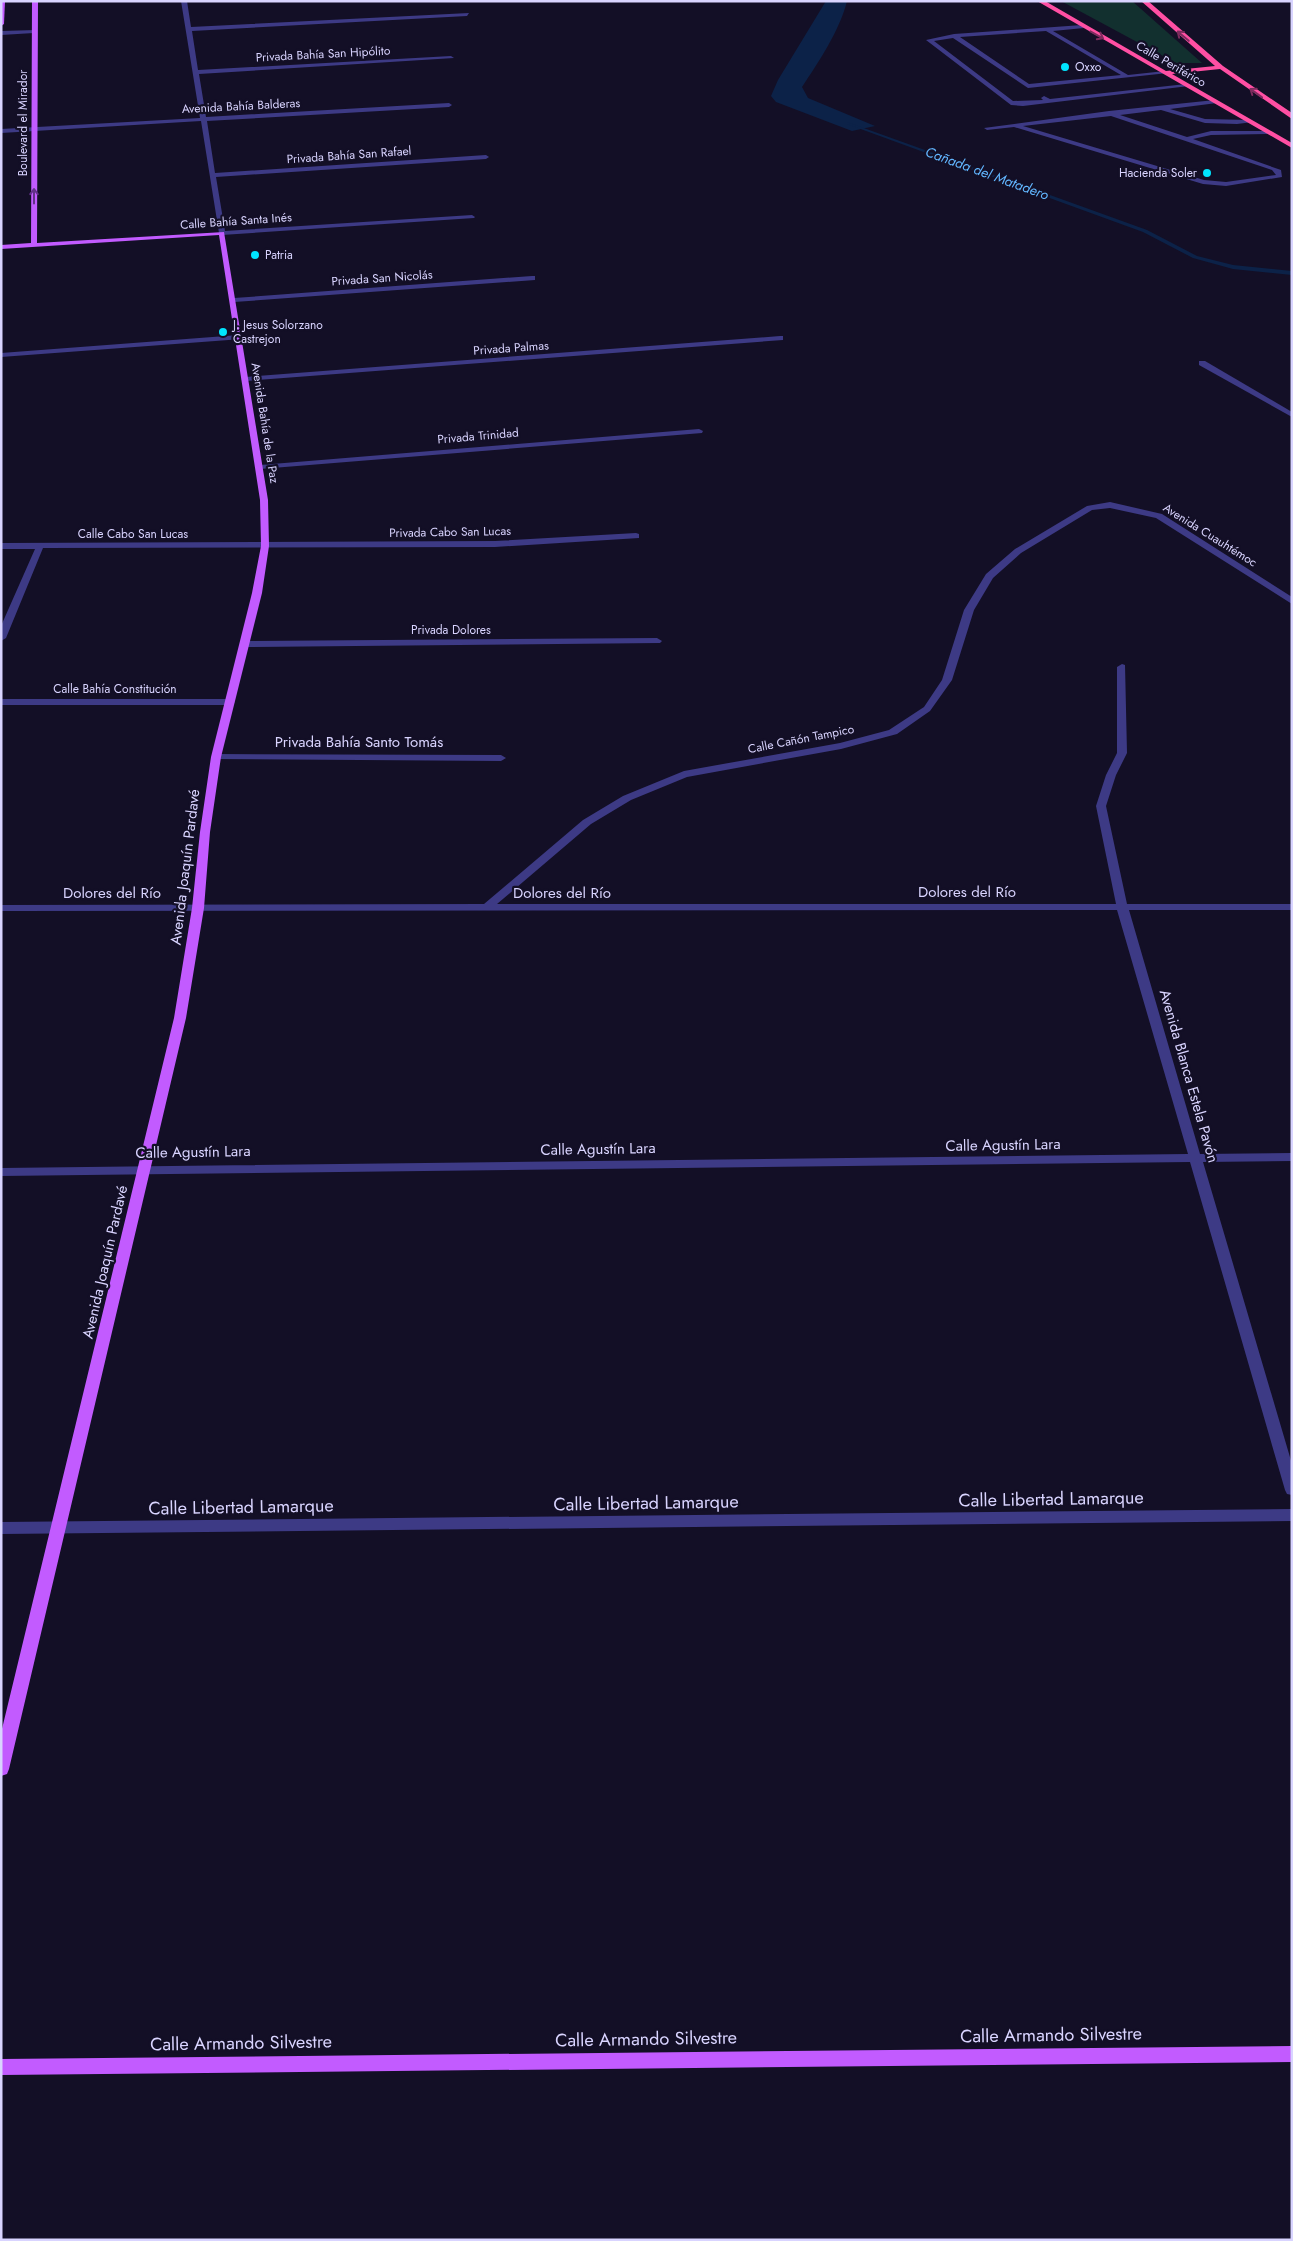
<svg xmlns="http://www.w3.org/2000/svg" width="1293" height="2241" font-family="Jost,sans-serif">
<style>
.green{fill:#12302f}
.water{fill:#0c2248}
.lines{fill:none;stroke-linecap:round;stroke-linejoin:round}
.stream{fill:#0c2248;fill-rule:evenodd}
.minor{fill:#3d3a85;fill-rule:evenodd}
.major{fill:#c25bff;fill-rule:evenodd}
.highway{fill:#ff4fa3;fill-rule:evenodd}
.oneway{stroke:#7d2c5e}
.oneway2{stroke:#623188}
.poi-dot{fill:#00e5ff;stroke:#130f26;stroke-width:2}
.labels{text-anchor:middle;stroke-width:4.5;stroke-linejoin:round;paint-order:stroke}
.far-street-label{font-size:12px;fill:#d9d4ff;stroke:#130f26}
.far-poi-label{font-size:12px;fill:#d9d4ff;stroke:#130f26;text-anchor:start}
.far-water-label{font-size:14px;font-style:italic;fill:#62b6ff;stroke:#130f26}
.street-label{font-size:15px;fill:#d9d4ff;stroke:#130f26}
.near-street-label{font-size:18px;fill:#d9d4ff;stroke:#130f26}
</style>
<rect width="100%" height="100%" fill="#130f26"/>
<polygon class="green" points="1061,1 1132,1 1202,63 1176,63"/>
<path class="water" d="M826,1H847C840,30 818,63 802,87L808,98L875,126L852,131L776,102L771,96L778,80Z"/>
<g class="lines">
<polygon class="stream" points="847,122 1147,230 1197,256 1233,265 1292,271 1292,275 1233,269 1193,258 1143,232 847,124"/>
<g class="minor">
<polygon points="181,1 187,1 191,27 469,13 467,16 192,31 198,70 451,56 454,58 199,74 206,117 449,103 452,105 449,107 207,121 215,173 486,155 489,157 486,159 216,177 225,231 472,215 475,217 474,218 222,235 219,233 201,121 1,133 1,129 200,118"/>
<path d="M1082,25L1084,28L1053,31L1128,75L1165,71L1168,73L1028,88L953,38L934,41L1013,101L1043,100L1041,98L1044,96L1050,99L1186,84L1189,86L1023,106L1011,105L926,40L954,34ZM1046,31L1121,75L1029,84L960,37Z"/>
<polygon points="36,30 34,33 1,35 1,31"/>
<path d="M1215,100L1217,103L1170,109L1205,119L1250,120L1253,122L1237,124L1205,123L1161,110L1120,115L1187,137L1211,131H1269L1267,134L1211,135L1193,139L1281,170L1282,177L1226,186L1203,184L1014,127L987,130L984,128L1109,111ZM1111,116L1272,170L1276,175L1226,182L1204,180L1023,126Z"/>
<polygon points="532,276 535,276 535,280 234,302 230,300 234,298"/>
<polygon points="239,335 242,335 242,339 1,357 1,353"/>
<polygon points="780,336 783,336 783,340 245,381 241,379 245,377"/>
<polygon points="1199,361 1205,361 1292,412 1292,417 1199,365"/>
<polygon points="699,429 703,431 702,433 260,469 256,467 260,465"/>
<polygon points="1110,502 1162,514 1292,597 1292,604 1156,518 1110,508 1092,510 1021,553 993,578 974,610 952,680 930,711 897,734 841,749 687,777 631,800 591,824 497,904 1116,904 1096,806 1106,775 1117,753 1117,667 1122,664 1125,665 1127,753 1116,775 1106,806 1127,904 1292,904 1292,910 1129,910 1200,1154 1292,1153 1292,1161 1203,1162 1292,1464 1292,1495 1287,1494 1285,1490 1190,1162 1,1176 1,1168 1188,1154 1117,910 1,911 1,905 484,904 583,820 623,796 684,771 840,743 889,730 924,707 942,680 964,610 986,574 1015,549 1087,506"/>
<polygon points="636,533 639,534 639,538 495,547 43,548 6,638 1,641 1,626 35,549 1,549 1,543 495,541"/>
<polygon points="657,638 662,641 660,643 245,647 240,644 245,641"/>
<polygon points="1,699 230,699 235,702 230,705 1,705"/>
<polygon points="216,754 501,755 506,758 501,761 212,759 212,755"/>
<polygon points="1292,1509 1292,1521 1,1534 1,1522"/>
</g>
<g class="major">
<polygon points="1,1 5,1 4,24 1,26"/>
<polygon points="32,1 38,1 37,243 224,232 268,500 269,546 262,593 221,757 210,832 204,908 186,1018 9,1769 7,1774 1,1776 1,1733 174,1018 192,908 200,832 211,757 252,593 261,546 260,500 219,235 1,249 1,245 31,243"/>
<polygon points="1292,2046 1292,2062 1,2075 1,2059"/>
</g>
<polygon class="highway" points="1037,1 1045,1 1166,71 1215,66 1141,1 1148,1 1223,66 1292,113 1292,119 1220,69 1172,74 1292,143 1292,148"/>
</g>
<defs><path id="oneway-shaft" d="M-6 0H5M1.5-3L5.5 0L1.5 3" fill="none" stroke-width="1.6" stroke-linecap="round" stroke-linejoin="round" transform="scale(1.25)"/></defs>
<g class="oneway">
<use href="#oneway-shaft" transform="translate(1097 35) rotate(29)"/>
<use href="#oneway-shaft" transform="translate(1183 36) rotate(-140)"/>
<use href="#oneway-shaft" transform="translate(1256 93) rotate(-144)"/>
</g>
<use class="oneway2" href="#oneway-shaft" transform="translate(34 196) rotate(-90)"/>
<g class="poi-dot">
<circle cx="1065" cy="67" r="5"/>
<circle cx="1207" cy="173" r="5"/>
<circle cx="255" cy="255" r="5"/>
<circle cx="223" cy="332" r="5"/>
</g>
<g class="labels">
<g class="far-street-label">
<text transform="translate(323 54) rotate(-3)" y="4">Privada Bahía San Hipólito</text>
<text transform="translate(1171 64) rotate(30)" y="4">Calle Periférico</text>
<text transform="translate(241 106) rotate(-3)" y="4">Avenida Bahía Balderas</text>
<text transform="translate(23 123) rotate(-90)" y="4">Boulevard el Mirador</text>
<text transform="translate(349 155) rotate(-4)" y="4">Privada Bahía San Rafael</text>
<text transform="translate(236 221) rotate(-4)" y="4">Calle Bahía Santa Inés</text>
<text transform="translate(382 278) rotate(-4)" y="4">Privada San Nicolás</text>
<text transform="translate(511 348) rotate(-4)" y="4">Privada Palmas</text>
<text transform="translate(265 423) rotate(81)" y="4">Avenida Bahía de la Paz</text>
<text transform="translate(478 436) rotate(-5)" y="4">Privada Trinidad</text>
<text transform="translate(450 532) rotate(-1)" y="4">Privada Cabo San Lucas</text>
<text x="133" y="538">Calle Cabo San Lucas</text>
<text transform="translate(1210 535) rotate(32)" y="4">Avenida Cuauhtémoc</text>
<text x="451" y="634">Privada Dolores</text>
<text x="115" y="693">Calle Bahía Constitución</text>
<text transform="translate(801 739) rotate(-11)" y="4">Calle Cañón Tampico</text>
</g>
<g class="far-poi-label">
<text x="1075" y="71">Oxxo</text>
<text x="1197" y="177" text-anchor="end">Hacienda Soler</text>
<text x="265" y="259">Patria</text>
<text x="233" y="329">J. Jesus Solorzano<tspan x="233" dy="14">Castrejon</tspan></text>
</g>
<g class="far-water-label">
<text transform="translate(987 173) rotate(20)" y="5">Cañada del Matadero</text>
</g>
<g class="street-label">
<text x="359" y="747">Privada Bahía Santo Tomás</text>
<text transform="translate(185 867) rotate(-83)" y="5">Avenida Joaquín Pardavé</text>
<text x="967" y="897">Dolores del Río</text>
<text x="112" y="898">Dolores del Río</text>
<text x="562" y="898">Dolores del Río</text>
<text transform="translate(1189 1076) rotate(74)" y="5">Avenida Blanca Estela Pavón</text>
<text transform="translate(1003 1145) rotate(-1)" y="5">Calle Agustín Lara</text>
<text transform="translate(598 1149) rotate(-1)" y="5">Calle Agustín Lara</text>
<text transform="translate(193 1152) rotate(-1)" y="5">Calle Agustín Lara</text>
<text transform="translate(105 1262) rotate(-77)" y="5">Avenida Joaquín Pardavé</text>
</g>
<g class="near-street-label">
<text transform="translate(1051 1499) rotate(-1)" y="6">Calle Libertad Lamarque</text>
<text transform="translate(646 1503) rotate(-1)" y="6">Calle Libertad Lamarque</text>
<text transform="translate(241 1507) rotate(-1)" y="6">Calle Libertad Lamarque</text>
<text transform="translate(1051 2035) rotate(-1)" y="6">Calle Armando Silvestre</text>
<text transform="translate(646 2039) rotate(-1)" y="6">Calle Armando Silvestre</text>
<text transform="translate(241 2043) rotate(-1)" y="6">Calle Armando Silvestre</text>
</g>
</g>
<rect width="1293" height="2241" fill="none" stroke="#d9d4ff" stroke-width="5"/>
</svg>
